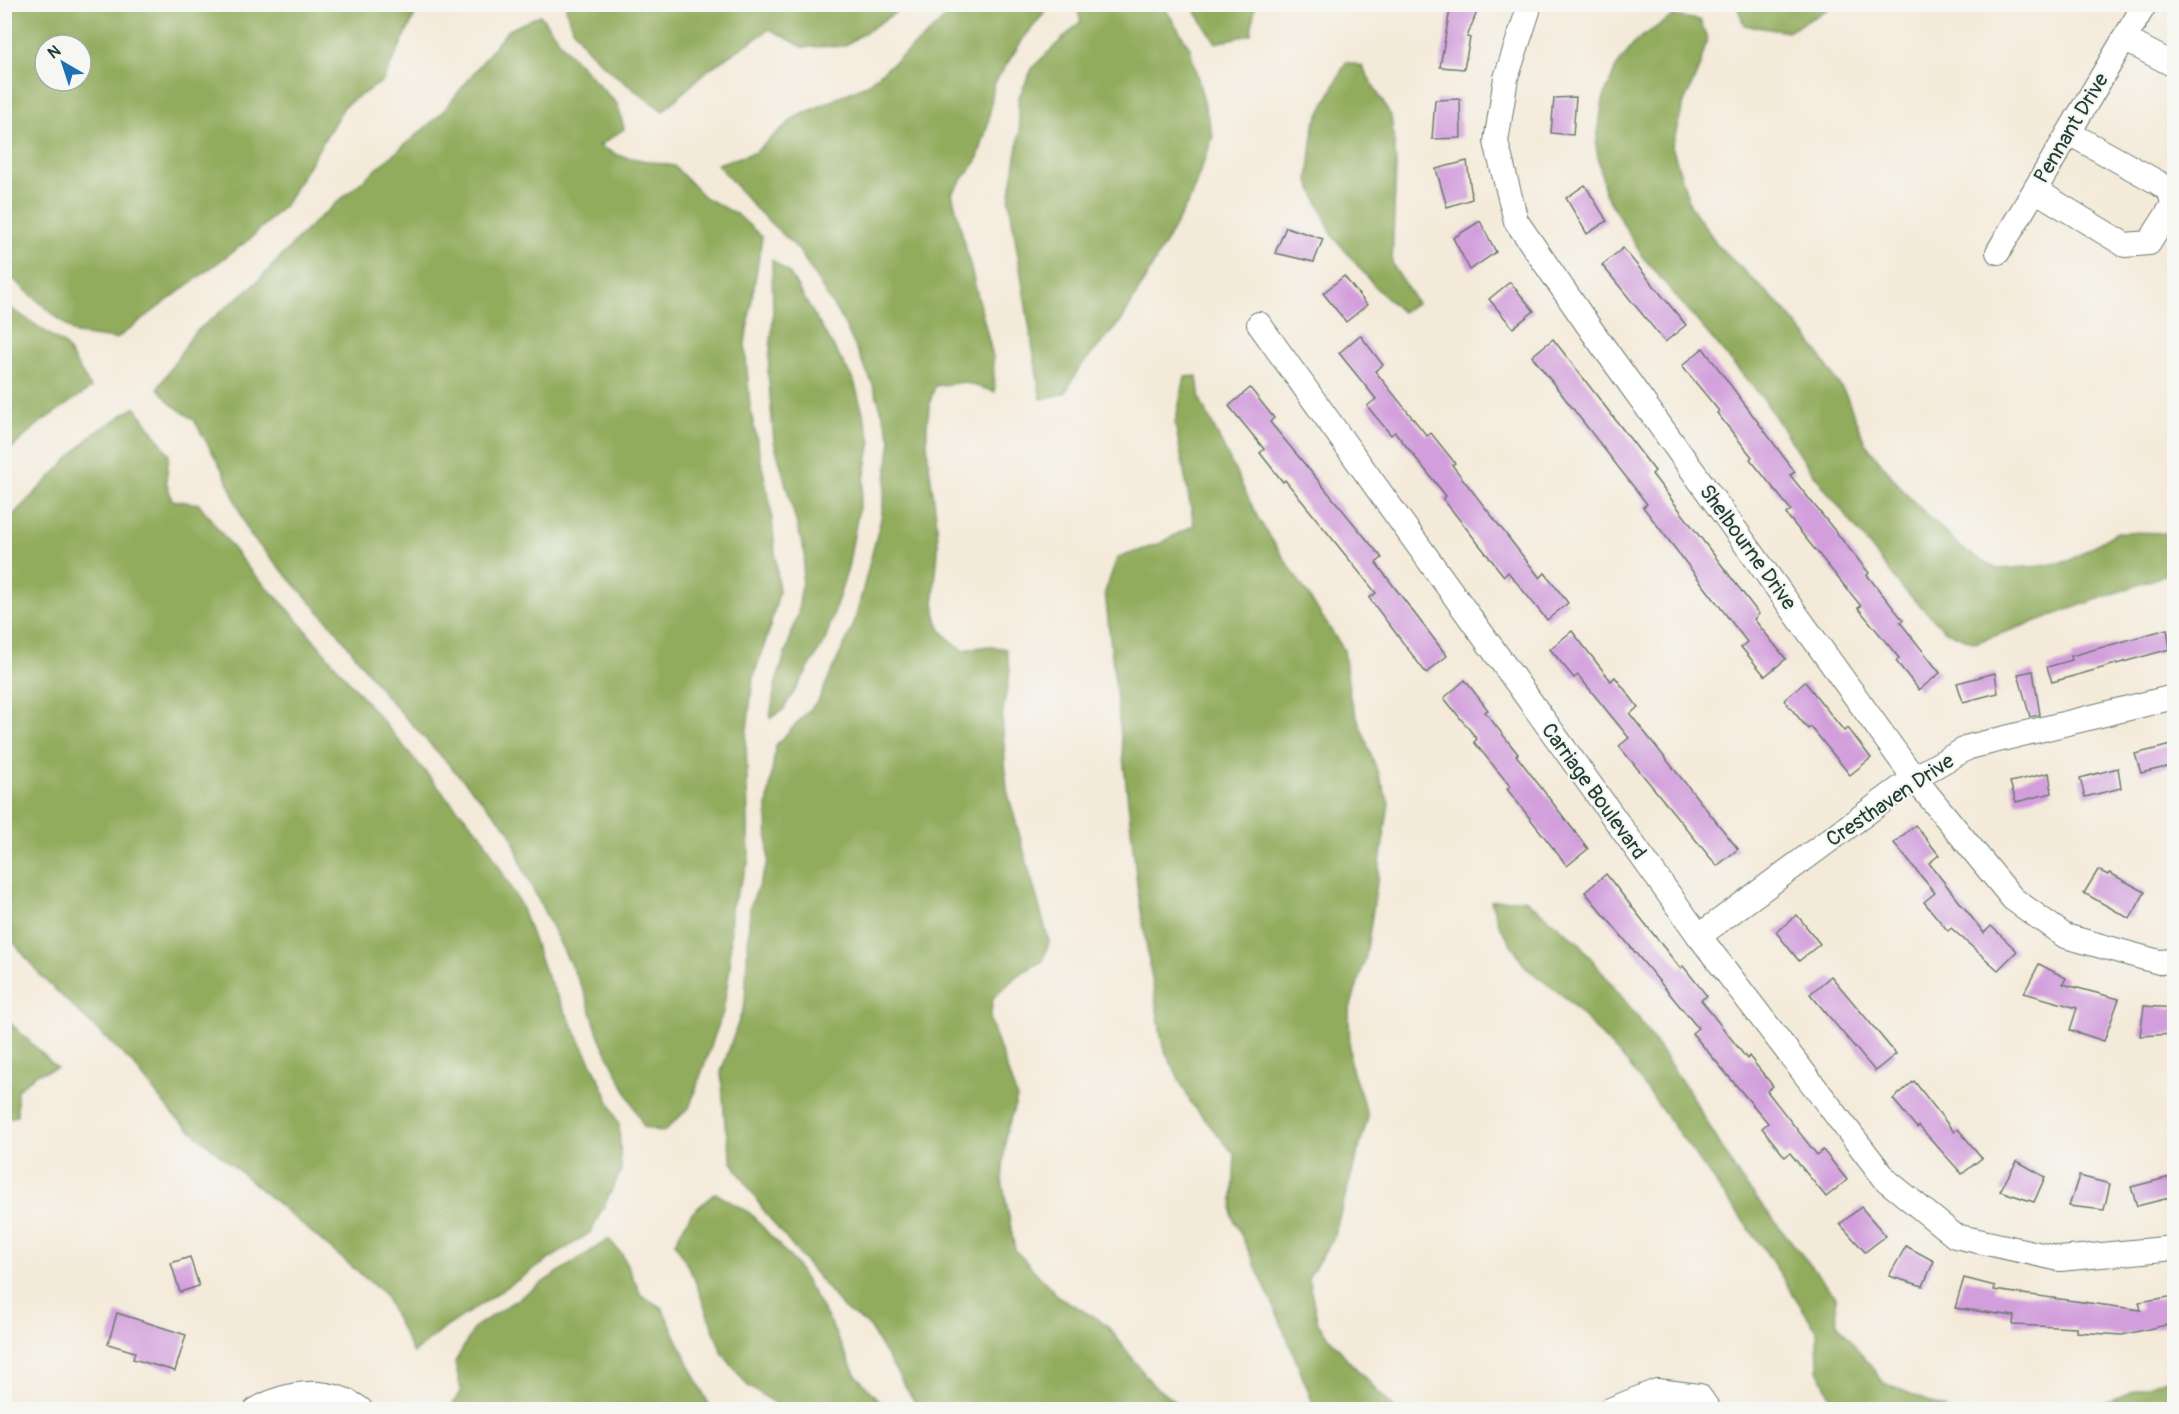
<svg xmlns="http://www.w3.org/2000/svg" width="2179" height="1414" font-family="Pangolin,sans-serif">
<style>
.forest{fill:#92ac5d;stroke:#587448;stroke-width:1.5;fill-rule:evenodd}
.building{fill:#d29edc}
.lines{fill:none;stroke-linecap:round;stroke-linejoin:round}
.minor-casing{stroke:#6a7a6e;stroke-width:26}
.minor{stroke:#fff;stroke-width:24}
.labels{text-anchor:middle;stroke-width:4.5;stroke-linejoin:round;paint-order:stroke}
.street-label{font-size:21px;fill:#1f3d34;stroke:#f6f6f2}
</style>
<rect width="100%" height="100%" fill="#f6f6f2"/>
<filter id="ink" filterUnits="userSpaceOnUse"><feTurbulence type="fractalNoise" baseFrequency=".0167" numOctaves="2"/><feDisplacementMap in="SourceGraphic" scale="12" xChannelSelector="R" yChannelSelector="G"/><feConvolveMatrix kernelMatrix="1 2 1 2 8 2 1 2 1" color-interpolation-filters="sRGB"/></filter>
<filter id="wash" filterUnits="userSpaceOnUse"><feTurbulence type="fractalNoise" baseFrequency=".008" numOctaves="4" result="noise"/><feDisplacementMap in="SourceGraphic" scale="24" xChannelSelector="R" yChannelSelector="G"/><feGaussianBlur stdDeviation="1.35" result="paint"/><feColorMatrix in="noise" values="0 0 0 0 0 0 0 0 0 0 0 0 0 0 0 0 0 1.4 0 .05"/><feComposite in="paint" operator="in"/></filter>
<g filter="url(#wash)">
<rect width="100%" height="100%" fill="#f4ead9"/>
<g class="forest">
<path d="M4,5L5,4L426,5L416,13L383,81L345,105L285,205L251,238L116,339L76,334L5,272ZM45,45H81V81H45Z"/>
<path d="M566,5V4L907,5L844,46L803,47L770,29L709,69L663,111C631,87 568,47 566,5Z"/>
<path d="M958,5H1043L1045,12L1023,39L994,84L988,124L977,161L952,193L993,357L995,392L963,382L935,386C915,440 938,490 938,546C938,574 928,600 940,628C943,636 956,644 963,650L989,646L1006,649L1010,670L1002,717L1007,790L1049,942L1043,961L1019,974L993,998L990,1020L1017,1098L1006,1134L1002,1180L1015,1250L1059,1297L1106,1324L1153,1385L1184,1409H919L868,1325L844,1309L766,1214L732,1162L725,1124L721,1072L745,1003L750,907L768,862L767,806L776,745L818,701L854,624L881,519L891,439L873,385L844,323L798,249L754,207L717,164L754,153L794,118L866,85L926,36Z"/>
<polygon points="1076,5 1163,5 1190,48 1213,137 1190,199 1122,320 1080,367 1065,393 1041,399 1009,200 1020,132 1018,99 1033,67 1081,21"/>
<polygon points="1191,5 1255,5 1251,34 1216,43"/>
<polygon points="1737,5 1737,4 1835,5 1788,32 1744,25"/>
<polygon points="540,15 567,51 618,105 624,129 599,146 620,156 674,166 704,197 738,215 762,237 745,344 750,407 771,509 779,592 769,631 753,678 746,739 749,861 731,908 730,968 723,1012 689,1108 663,1132 644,1127 600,1039 585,994 524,871 510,831 385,695 336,630 249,534 224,473 194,420 171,404 158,388 193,334 256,283 312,224 442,113 507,31"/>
<polygon points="1673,16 1700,20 1707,38 1700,66 1684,103 1672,146 1690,205 1719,247 1784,309 1811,342 1846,395 1865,443 1907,495 1961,548 1997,569 2041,566 2069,561 2117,532 2174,533 2174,572 1975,643 1946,631 1903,589 1809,468 1764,400 1642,256 1605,193 1596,146 1603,100 1616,67 1637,40"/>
<polygon points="1346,62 1362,66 1391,116 1396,162 1392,264 1417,303 1402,312 1378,290 1333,236 1308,180 1314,125"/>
<polygon points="772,260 789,273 854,381 871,441 848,568 825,641 783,710 770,718 775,686 798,614 805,554 774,441 768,373 773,319"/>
<polygon points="5,304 65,345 91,388 41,422 5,454"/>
<polygon points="1197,376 1200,399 1259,520 1344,650 1350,698 1389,803 1366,956 1349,1012 1350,1063 1368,1117 1333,1239 1308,1278 1318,1324 1349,1361 1395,1409 1315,1408 1279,1318 1232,1215 1235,1155 1191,1103 1163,1047 1138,893 1105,592 1117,558 1159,544 1194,525 1175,423 1185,377"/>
<polygon points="135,407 169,454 166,481 172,500 199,504 248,568 288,609 449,800 481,834 521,906 545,972 597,1074 619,1125 621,1171 591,1232 443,1329 413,1353 384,1294 172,1114 133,1064 42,977 5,932 5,523 93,434"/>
<polygon points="1525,899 1578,942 1637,1016 1689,1092 1740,1178 1836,1297 1837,1323 1884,1383 1947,1409 1835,1409 1818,1369 1817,1331 1766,1252 1629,1065 1567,999 1525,967 1498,923 1491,901"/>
<polygon points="4,1017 57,1068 36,1074 17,1090 17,1116 5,1118"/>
<polygon points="715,1193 750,1213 795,1263 829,1320 855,1374 886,1409 784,1409 748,1386 722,1353 694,1278 675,1242 691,1214"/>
<polygon points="609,1239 623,1256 641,1295 662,1308 711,1409 450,1409 461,1390 455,1362 475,1327"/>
<polygon points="2174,1375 2174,1409 2087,1409 2166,1379"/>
</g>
<g id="blocks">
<g class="building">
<polygon points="1451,4 1480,4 1467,37 1470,38 1464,69 1440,67"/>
<polygon points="1576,97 1573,135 1551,133 1554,98"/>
<polygon points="1460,99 1461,138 1432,139 1435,100"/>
<polygon points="1467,161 1472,199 1447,207 1436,169"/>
<polygon points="1585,185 1607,221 1587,234 1566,198"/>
<polygon points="1480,221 1496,252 1470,270 1453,238"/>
<polygon points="1286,227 1323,239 1314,262 1275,253"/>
<polygon points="1623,248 1686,325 1665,342 1602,265"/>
<polygon points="1344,276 1367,305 1346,322 1323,293"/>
<polygon points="1510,282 1534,311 1513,328 1489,299"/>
<polygon points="1360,335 1383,365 1375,371 1427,436 1431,433 1455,463 1452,465 1540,578 1545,573 1568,603 1547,620 1508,572 1504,576 1443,499 1446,496 1395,432 1391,435 1367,406 1376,399 1339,353"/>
<polygon points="1553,339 1655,471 1652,474 1759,614 1754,619 1786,659 1765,676 1741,647 1747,642 1643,507 1647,504 1532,356"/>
<polygon points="1703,348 1795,472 1790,475 1869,573 1867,575 1903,620 1900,622 1940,673 1919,690 1896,661 1899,658 1858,608 1861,606 1786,514 1791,510 1750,459 1752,457 1717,413 1719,411 1682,366"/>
<polygon points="1250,388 1274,418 1270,422 1382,558 1376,563 1447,656 1426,673 1369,598 1376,593 1285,480 1283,482 1260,453 1264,449 1229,406"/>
<polygon points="2167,629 2170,649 2052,682 2047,667 2072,660 2071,656"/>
<polygon points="1572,631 1611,681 1615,677 1638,707 1630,714 1738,849 1717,866 1619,746 1629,738 1578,675 1574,678 1550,649"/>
<polygon points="2033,671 2040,715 2030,717 2018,674"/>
<polygon points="1995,673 1998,693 1963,702 1957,683"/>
<polygon points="1465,680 1488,710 1485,712 1518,754 1516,755 1588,849 1567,866 1507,789 1510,786 1474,742 1477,739 1444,698"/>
<polygon points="1805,682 1844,731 1848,728 1871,758 1850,775 1811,727 1808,729 1784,700"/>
<polygon points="2175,744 2175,765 2141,773 2135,754"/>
<polygon points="2118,768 2121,788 2085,797 2080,778"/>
<polygon points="2049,773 2052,793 2016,802 2010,782"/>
<polygon points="1915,825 1939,855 1929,863 1984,933 1991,926 2017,951 1998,970 1951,928 1948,931 1924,902 1935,893 1894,843"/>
<polygon points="2098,870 2108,875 2110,873 2145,892 2130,919 2084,893"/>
<polygon points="1606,874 1680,968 1683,966 1707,996 1701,1000 1747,1059 1749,1056 1773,1086 1767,1091 1817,1155 1823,1150 1847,1180 1826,1197 1790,1153 1785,1157 1762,1128 1768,1123 1692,1033 1698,1028 1585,892"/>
<polygon points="1797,915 1820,944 1799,961 1776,932"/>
<polygon points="2039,964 2066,978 2063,984 2119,999 2104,1041 2070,1030 2077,1008 2024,993"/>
<polygon points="1831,976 1896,1054 1875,1071 1810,994"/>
<polygon points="2144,1006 2175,1008 2175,1034 2140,1036"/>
<polygon points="1914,1081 1954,1132 1958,1129 1982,1158 1962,1174 1919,1126 1917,1128 1893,1099"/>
<polygon points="2017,1161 2045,1177 2034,1202 2000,1191"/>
<polygon points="2079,1176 2110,1184 2104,1210 2069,1206"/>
<polygon points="2170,1177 2173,1197 2137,1206 2131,1187"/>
<polygon points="1861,1207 1886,1236 1865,1252 1840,1224"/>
<polygon points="1906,1246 1934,1261 1923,1286 1889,1276"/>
<polygon points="190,1257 199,1286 180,1292 171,1263"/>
<polygon points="1964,1278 1995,1286 1994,1290 2141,1310 2139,1302 2175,1296 2175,1323 2122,1335 2076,1332 2076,1328 2013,1325 2014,1316 1955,1308"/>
<polygon points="117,1313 186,1335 175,1371 133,1359 135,1352 108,1344"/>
</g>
</g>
</g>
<g filter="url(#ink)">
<use href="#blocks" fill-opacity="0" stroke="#6a7a6e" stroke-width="1.5"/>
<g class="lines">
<g class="minor-casing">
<g id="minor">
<polyline points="1528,11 1506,78 1496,142 1516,221 1592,331 1914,778 2013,899 2065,936 2159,962 2174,961"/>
<polyline points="2124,39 2174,65"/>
<polyline points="2035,190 2125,245 2149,243 2173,205 2170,191 2157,182 2069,133"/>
<polyline points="1998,252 2145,4"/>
<polyline points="1259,324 1699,936 1886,1180 1955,1236 2060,1259 2174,1248"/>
<polyline points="1699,936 1914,778 1969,747 2174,697"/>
<path d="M256,1410C288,1391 330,1386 361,1410"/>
<polyline points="1610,1410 1657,1391 1699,1396 1709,1410"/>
</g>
</g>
<use href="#minor" class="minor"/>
</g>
</g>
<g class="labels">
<g class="street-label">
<text transform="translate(2071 128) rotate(-59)" y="7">Pennant Drive</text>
<text transform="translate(1748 547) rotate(54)" y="7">Shelbourne Drive</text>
<text transform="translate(1594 791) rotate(54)" y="7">Carriage Boulevard</text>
<text transform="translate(1890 800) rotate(-34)" y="7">Cresthaven Drive</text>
</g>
</g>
<rect width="2179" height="1414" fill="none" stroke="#f6f6f2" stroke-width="24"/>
<g transform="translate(63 63) rotate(321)"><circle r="28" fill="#f6f6f2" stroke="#a0aca6" stroke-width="1.5"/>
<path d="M0-4.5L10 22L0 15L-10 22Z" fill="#1f6fb2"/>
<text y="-9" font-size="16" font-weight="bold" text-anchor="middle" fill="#1f3d34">N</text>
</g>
</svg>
